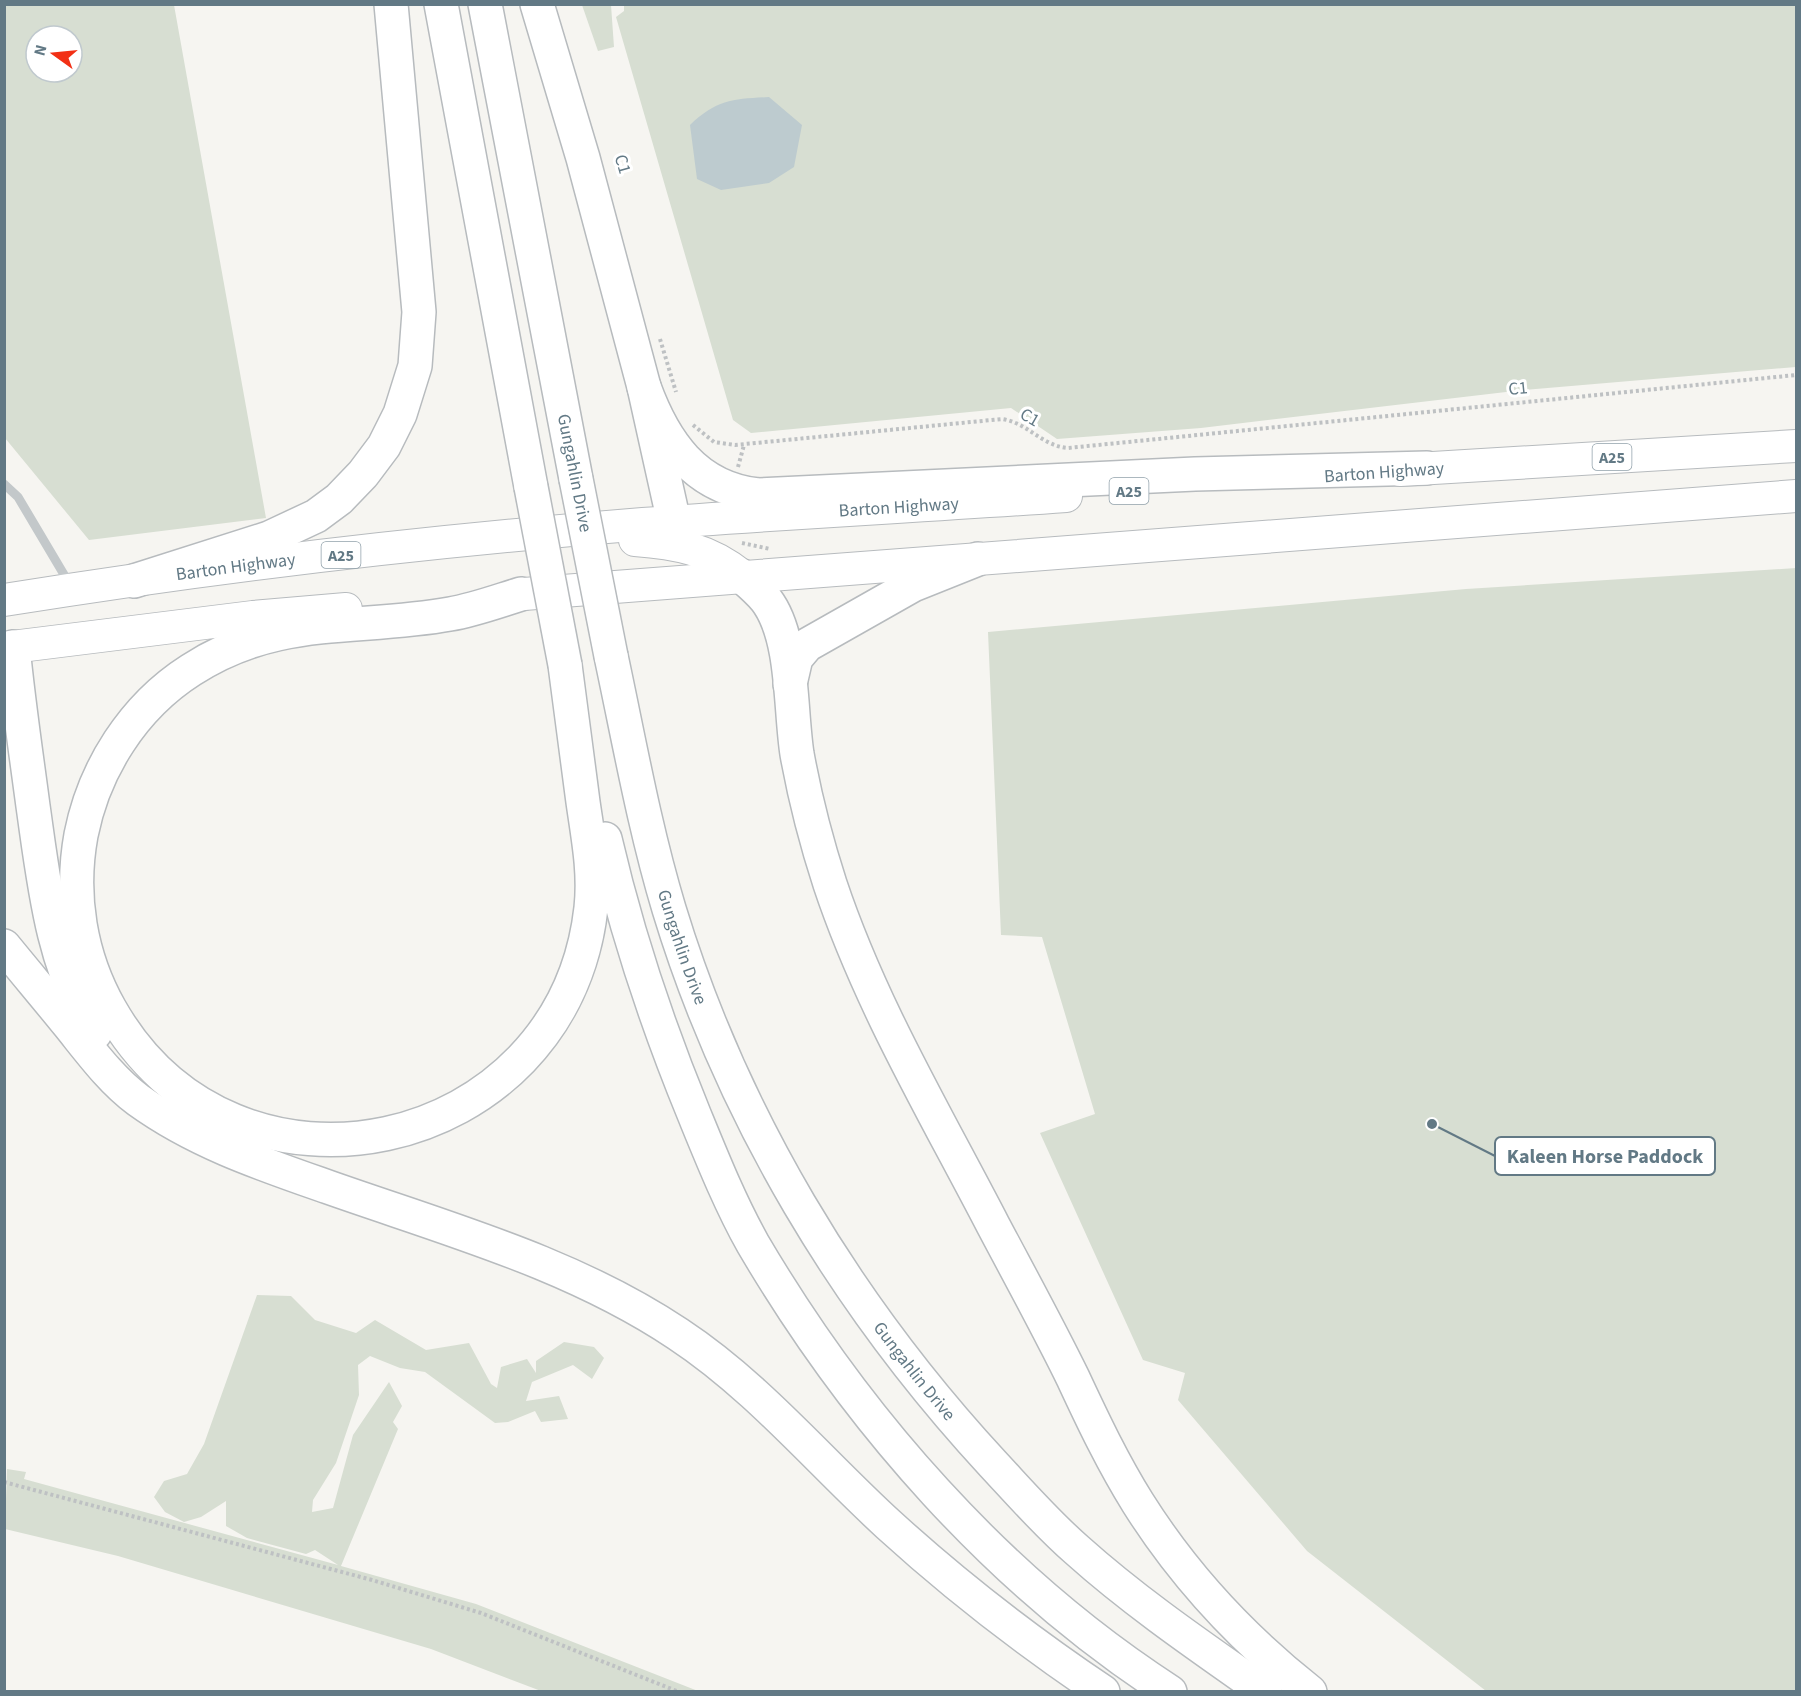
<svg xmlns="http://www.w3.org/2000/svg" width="1801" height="1696" font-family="'Source Sans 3',sans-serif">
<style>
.green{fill:#d7ded2;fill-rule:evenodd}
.water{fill:#bdcbcf}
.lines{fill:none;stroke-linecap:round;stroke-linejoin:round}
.trunk-casing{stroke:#b7bbbe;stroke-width:34}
.motorway-casing{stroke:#b7bbbe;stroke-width:36}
.path{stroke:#bec1c3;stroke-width:4;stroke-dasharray:3 3;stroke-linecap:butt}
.service{stroke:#c3c8ca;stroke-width:9}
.trunk{stroke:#fff;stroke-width:32}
.motorway{stroke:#fff;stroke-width:33}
.motorway-bridge-casing{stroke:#b7bbbe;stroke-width:36;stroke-linecap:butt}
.motorway-bridge{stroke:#fff;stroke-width:33}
.labels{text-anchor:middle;stroke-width:6;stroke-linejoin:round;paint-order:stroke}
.shield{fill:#fff;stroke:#91a1aa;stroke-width:1.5}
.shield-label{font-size:16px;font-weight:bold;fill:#627985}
.street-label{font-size:18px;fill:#627985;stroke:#fff}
.leader{fill:none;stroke:#627985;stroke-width:2}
.callout-dot{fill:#627985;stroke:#fff;stroke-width:2}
.callout{fill:#fff;stroke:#627985;stroke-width:2}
.callout-label{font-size:20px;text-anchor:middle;font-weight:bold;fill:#627985}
</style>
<rect width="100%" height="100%" fill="#f6f5f1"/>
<g class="green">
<polygon points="624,4 1796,5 1796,367 1523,390 1201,428 1057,439 1011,408 751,433 733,420 616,17 624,11"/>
<path d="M4,5H174L266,518L89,540L5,438ZM36,36H72V72H36Z"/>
<polygon points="582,5 611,5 614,47 598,51"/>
<polygon points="1796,568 1796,1691 1486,1691 1307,1551 1178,1400 1185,1373 1143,1360 1040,1133 1095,1114 1042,937 1001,935 988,632 1466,589"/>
<polygon points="257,1295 291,1296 315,1320 356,1333 375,1320 426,1350 469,1343 491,1384 497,1388 501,1367 527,1359 536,1373 536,1361 564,1342 594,1347 604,1358 592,1379 573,1365 532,1382 526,1401 559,1396 568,1419 541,1422 535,1411 508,1422 495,1423 425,1372 400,1368 370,1356 358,1365 359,1395 336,1463 313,1500 312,1512 333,1508 353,1435 389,1382 402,1406 393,1422 398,1429 341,1566 476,1604 698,1691 541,1691 431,1649 118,1556 5,1529 7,1469 26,1472 24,1479 338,1565 315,1550 306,1554 247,1538 226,1526 226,1501 201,1517 184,1522 165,1512 154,1497 164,1481 187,1474 204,1444"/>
</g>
<path class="water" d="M769,97L802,125L794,167L769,183L721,190L697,179L690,125C717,99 734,99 769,97Z"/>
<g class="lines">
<g class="trunk-casing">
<g id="trunk">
<polyline points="1400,470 1796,446"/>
<path d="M635,540C676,543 709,549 742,576"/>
<polyline points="524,594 1796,496"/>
<path id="s1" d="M4,600C215,566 430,541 643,524C784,513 925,506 1066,496"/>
<polyline points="4,648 253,617 346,609"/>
</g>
</g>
<g class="motorway-casing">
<g id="motorway">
<polyline points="441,4 531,487"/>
<polyline points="485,4 576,479"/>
<polyline points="537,4 583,158 644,387 674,522"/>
<path d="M644,387C664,442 695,488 758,495L1195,474L1427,468"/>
<path d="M742,576C751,585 762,593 769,604C794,642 790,709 797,754C805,798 816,841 830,884C870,1004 935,1113 993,1225C1020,1276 1048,1327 1073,1378C1093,1421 1113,1463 1138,1503C1184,1576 1243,1639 1310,1692"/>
<polyline points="134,581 269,538 316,516 339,499 363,474 384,446 400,414 415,366 419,312 391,4"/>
<path d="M521,594C498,601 474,610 450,614C356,631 277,614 191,670C133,707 94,769 81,835C70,895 80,956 110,1009C234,1228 563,1156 591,908C595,872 588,837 583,802C577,756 571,711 565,665"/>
<path d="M13,647C18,700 26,753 33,806C44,883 52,966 95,1033"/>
<path id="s2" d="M611,656C629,740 644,826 669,909C732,1116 846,1305 993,1464C1020,1493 1047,1524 1077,1550C1135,1602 1201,1647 1265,1692"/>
<polyline points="790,684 796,658 807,645 913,585 978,559"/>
<path d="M605,839C627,934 657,1024 694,1114C712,1158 730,1203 753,1244C856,1419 998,1581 1170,1692"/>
<path d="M4,946C26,973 48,999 69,1025C90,1051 111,1080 138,1100C196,1142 262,1164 328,1187C447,1229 572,1263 678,1334C757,1386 819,1461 889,1525C956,1586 1027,1641 1103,1692"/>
</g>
</g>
<g class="path">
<polyline points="660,339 676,392"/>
<path d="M693,425L714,442L735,445L1002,419C1028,423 1042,446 1068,448L1796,375"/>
<polyline points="738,467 744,445"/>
<polyline points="742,543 770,549"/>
<polyline points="4,1482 372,1580 481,1613 679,1692"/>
</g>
<polyline class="service" points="4,484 18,497 69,583"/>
<use href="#trunk" class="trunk"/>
<use href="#motorway" class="motorway"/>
<g class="motorway-bridge-casing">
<g id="motorway-bridge">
<polyline points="576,479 611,656"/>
<polyline points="531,487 565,665"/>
</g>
</g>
<use href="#motorway-bridge" class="motorway-bridge"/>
</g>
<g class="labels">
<g class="shield">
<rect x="1592.5" y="444" width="39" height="26" rx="4.5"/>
<rect x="1109.5" y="478" width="39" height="26" rx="4.5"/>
<rect x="321.5" y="542" width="39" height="26" rx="4.5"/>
</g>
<g class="shield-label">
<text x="1612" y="463">A25</text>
<text x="1129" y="497">A25</text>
<text x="341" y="561">A25</text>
</g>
<g class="street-label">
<text transform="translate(623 164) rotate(74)" y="6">C1</text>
<text transform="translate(1518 388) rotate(-6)" y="6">C1</text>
<text transform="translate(1030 417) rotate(30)" y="6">C1</text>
<text transform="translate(1384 472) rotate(-4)" y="6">Barton Highway</text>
<text transform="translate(575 473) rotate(79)" y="6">Gungahlin Drive</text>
<text dy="6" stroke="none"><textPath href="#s1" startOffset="900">Barton Highway</textPath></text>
<text dy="6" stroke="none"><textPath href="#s1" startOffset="234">Barton Highway</textPath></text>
<text dy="6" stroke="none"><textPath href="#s2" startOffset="300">Gungahlin Drive</textPath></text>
<text dy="6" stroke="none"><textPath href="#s2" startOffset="786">Gungahlin Drive</textPath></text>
</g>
</g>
<path class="leader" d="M1432 1124L1495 1156"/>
<circle class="callout-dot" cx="1432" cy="1124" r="6"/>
<rect class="callout" x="1495" y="1137" width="220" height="38" rx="6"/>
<g class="callout-label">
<text x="1605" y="1163">Kaleen Horse Paddock</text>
</g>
<rect width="1801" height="1696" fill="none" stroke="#627985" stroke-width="12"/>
<g transform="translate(54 54) rotate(285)"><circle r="28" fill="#ffffff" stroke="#c0c9ce" stroke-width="1.5"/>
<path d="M0-4.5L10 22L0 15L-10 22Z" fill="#f23015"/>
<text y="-9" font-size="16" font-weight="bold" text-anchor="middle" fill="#627985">N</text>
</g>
</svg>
